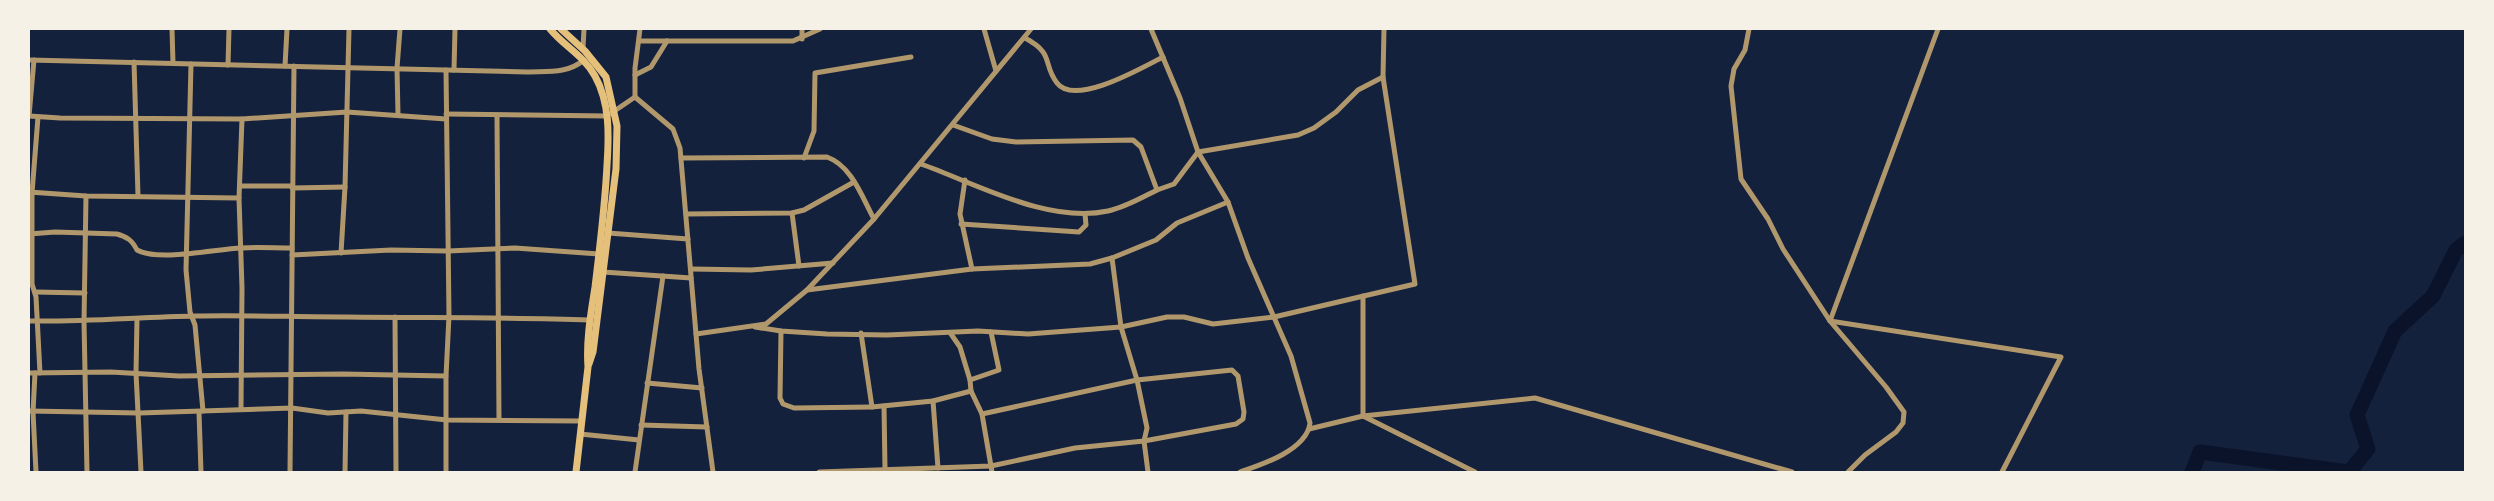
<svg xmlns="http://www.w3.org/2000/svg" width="2494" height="501" font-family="Montserrat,sans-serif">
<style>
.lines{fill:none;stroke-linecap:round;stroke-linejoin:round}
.river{stroke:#0b132b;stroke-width:15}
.minor{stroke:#b1986c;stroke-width:5}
.secondary{stroke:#e5c07b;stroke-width:7}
</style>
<rect width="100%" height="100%" fill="#14213d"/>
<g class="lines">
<polyline class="river" points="2192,472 2200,452 2349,472 2368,449 2357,415 2395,331 2433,296 2456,250 2465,243"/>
<g class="minor">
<polyline points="172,29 173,63"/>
<polyline points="984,29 996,71"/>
<path d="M1151,29L1180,98L1198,152L1228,202L1248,258L1291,356L1310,423C1307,450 1261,465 1240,472"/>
<polyline points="1749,29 1745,50 1734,69 1731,86 1741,179 1768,219 1783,249 1830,321 1886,387 1904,412 1903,423 1896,432 1865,455 1848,472"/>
<polyline points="1938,29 1830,321 2061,357 2002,472"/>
<path d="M1025,38C1055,54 1042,63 1057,83C1075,107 1143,67 1163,57"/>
<polyline points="802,39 802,29"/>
<polyline points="639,41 793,41 820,29"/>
<polyline points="583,48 584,29"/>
<path d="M29,60L527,72C548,71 567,74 584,60"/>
<polyline points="134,62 138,196"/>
<polyline points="191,64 186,270 190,312 195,325 203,411"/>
<polyline points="228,65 229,29"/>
<polyline points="285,66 287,29"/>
<polyline points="446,70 449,316 446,376 446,472"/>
<polyline points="454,70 455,29"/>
<polyline points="635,75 651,67 667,41"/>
<polyline points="635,97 635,68 640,29"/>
<polyline points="446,114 607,116 635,97 673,129 680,148 699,369 713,472"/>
<polyline points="398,115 397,68 400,29"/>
<polyline points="29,116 60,118 242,119 347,112 446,119"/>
<polyline points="29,116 34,60"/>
<polyline points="497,116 499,420"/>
<polyline points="38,117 32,193 32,284 36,297 40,373"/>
<polyline points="953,125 992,139 1016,142 1133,140 1141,147 1157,190 1174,184 1198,152 1298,135 1314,128 1336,112 1358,90 1383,77"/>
<path d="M681,158L827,157C852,166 862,197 874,219"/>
<polyline points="804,158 814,131 815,73 911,57"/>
<path d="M921,164C977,184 1048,224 1108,211C1126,207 1141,198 1157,190"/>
<polyline points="965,180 960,214 972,269"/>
<polyline points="240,186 292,186"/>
<polyline points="292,188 345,187"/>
<polyline points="29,192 86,196 239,198"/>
<polyline points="86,196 84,322 87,472"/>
<polyline points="792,213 799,266"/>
<polyline points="686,214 792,213 804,210 854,182"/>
<polyline points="961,224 1079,232 1086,225 1085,214"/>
<polyline points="608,233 688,239"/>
<path d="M29,234L55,232L117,234C127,237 132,240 137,250C158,262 216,249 241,248C258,247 275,248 292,248"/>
<polyline points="341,253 345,187 349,29"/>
<polyline points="292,255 391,250 448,251 515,248 599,254"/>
<polyline points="1112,258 1121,327 1137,380 1147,428 1144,441 1148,472"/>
<polyline points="691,269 751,270 833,263"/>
<polyline points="603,272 691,278"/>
<polyline points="807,290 972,269 1090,264 1112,258 1156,240 1177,223 1228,202"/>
<polyline points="35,292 85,293"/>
<polyline points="1363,296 1363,416 1475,472"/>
<polyline points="395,317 396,472"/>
<polyline points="137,319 136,373 141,472"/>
<path d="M29,321C85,322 140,317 196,316C246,315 297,317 347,317C429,318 509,317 590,320"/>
<polyline points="755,327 781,331 827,334 887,335 978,331 1028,334 1121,327 1167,317 1184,317 1213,324 1274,317 1415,284 1383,77 1384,29"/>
<polyline points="781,331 780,398 783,404 794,408 872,407"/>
<polyline points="991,332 999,370 970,380 971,391 982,414 992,472"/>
<polyline points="861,333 872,407 933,401 971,391"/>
<polyline points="696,334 766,324 807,290 874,219 1031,29"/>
<polyline points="951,334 960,347 970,380"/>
<polyline points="29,373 111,372 179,376 343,374 446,376"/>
<polyline points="35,373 33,412 36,472"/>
<polyline points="647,383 702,388"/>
<polyline points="933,401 938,468"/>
<polyline points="884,406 885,469"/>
<polyline points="241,408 242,288 239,198 242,119"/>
<polyline points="29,411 139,413 292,408 328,413 361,411 447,420 582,421"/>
<polyline points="199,412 201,472"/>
<polyline points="641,425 707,427"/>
<polyline points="1309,429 1363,416 1535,398 1792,472"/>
<polyline points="580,434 639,440"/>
<polyline points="290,472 294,66"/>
<polyline points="345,472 346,412"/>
<polyline points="635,472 663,276"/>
<polyline points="819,472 991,466 1075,448 1144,441 1236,424 1243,419 1244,412 1238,376 1232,370 1137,380 982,414"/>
</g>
<g class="secondary">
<path d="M550,29C564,46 584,56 595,76C610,103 609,135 607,165C605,206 600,246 595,287C591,313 586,340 588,367L576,472"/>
<polyline points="561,29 585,51 606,77 617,126 616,169 593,352 589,364"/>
</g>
</g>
<rect width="2494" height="501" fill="none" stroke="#f6f1e7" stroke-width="60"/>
</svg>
